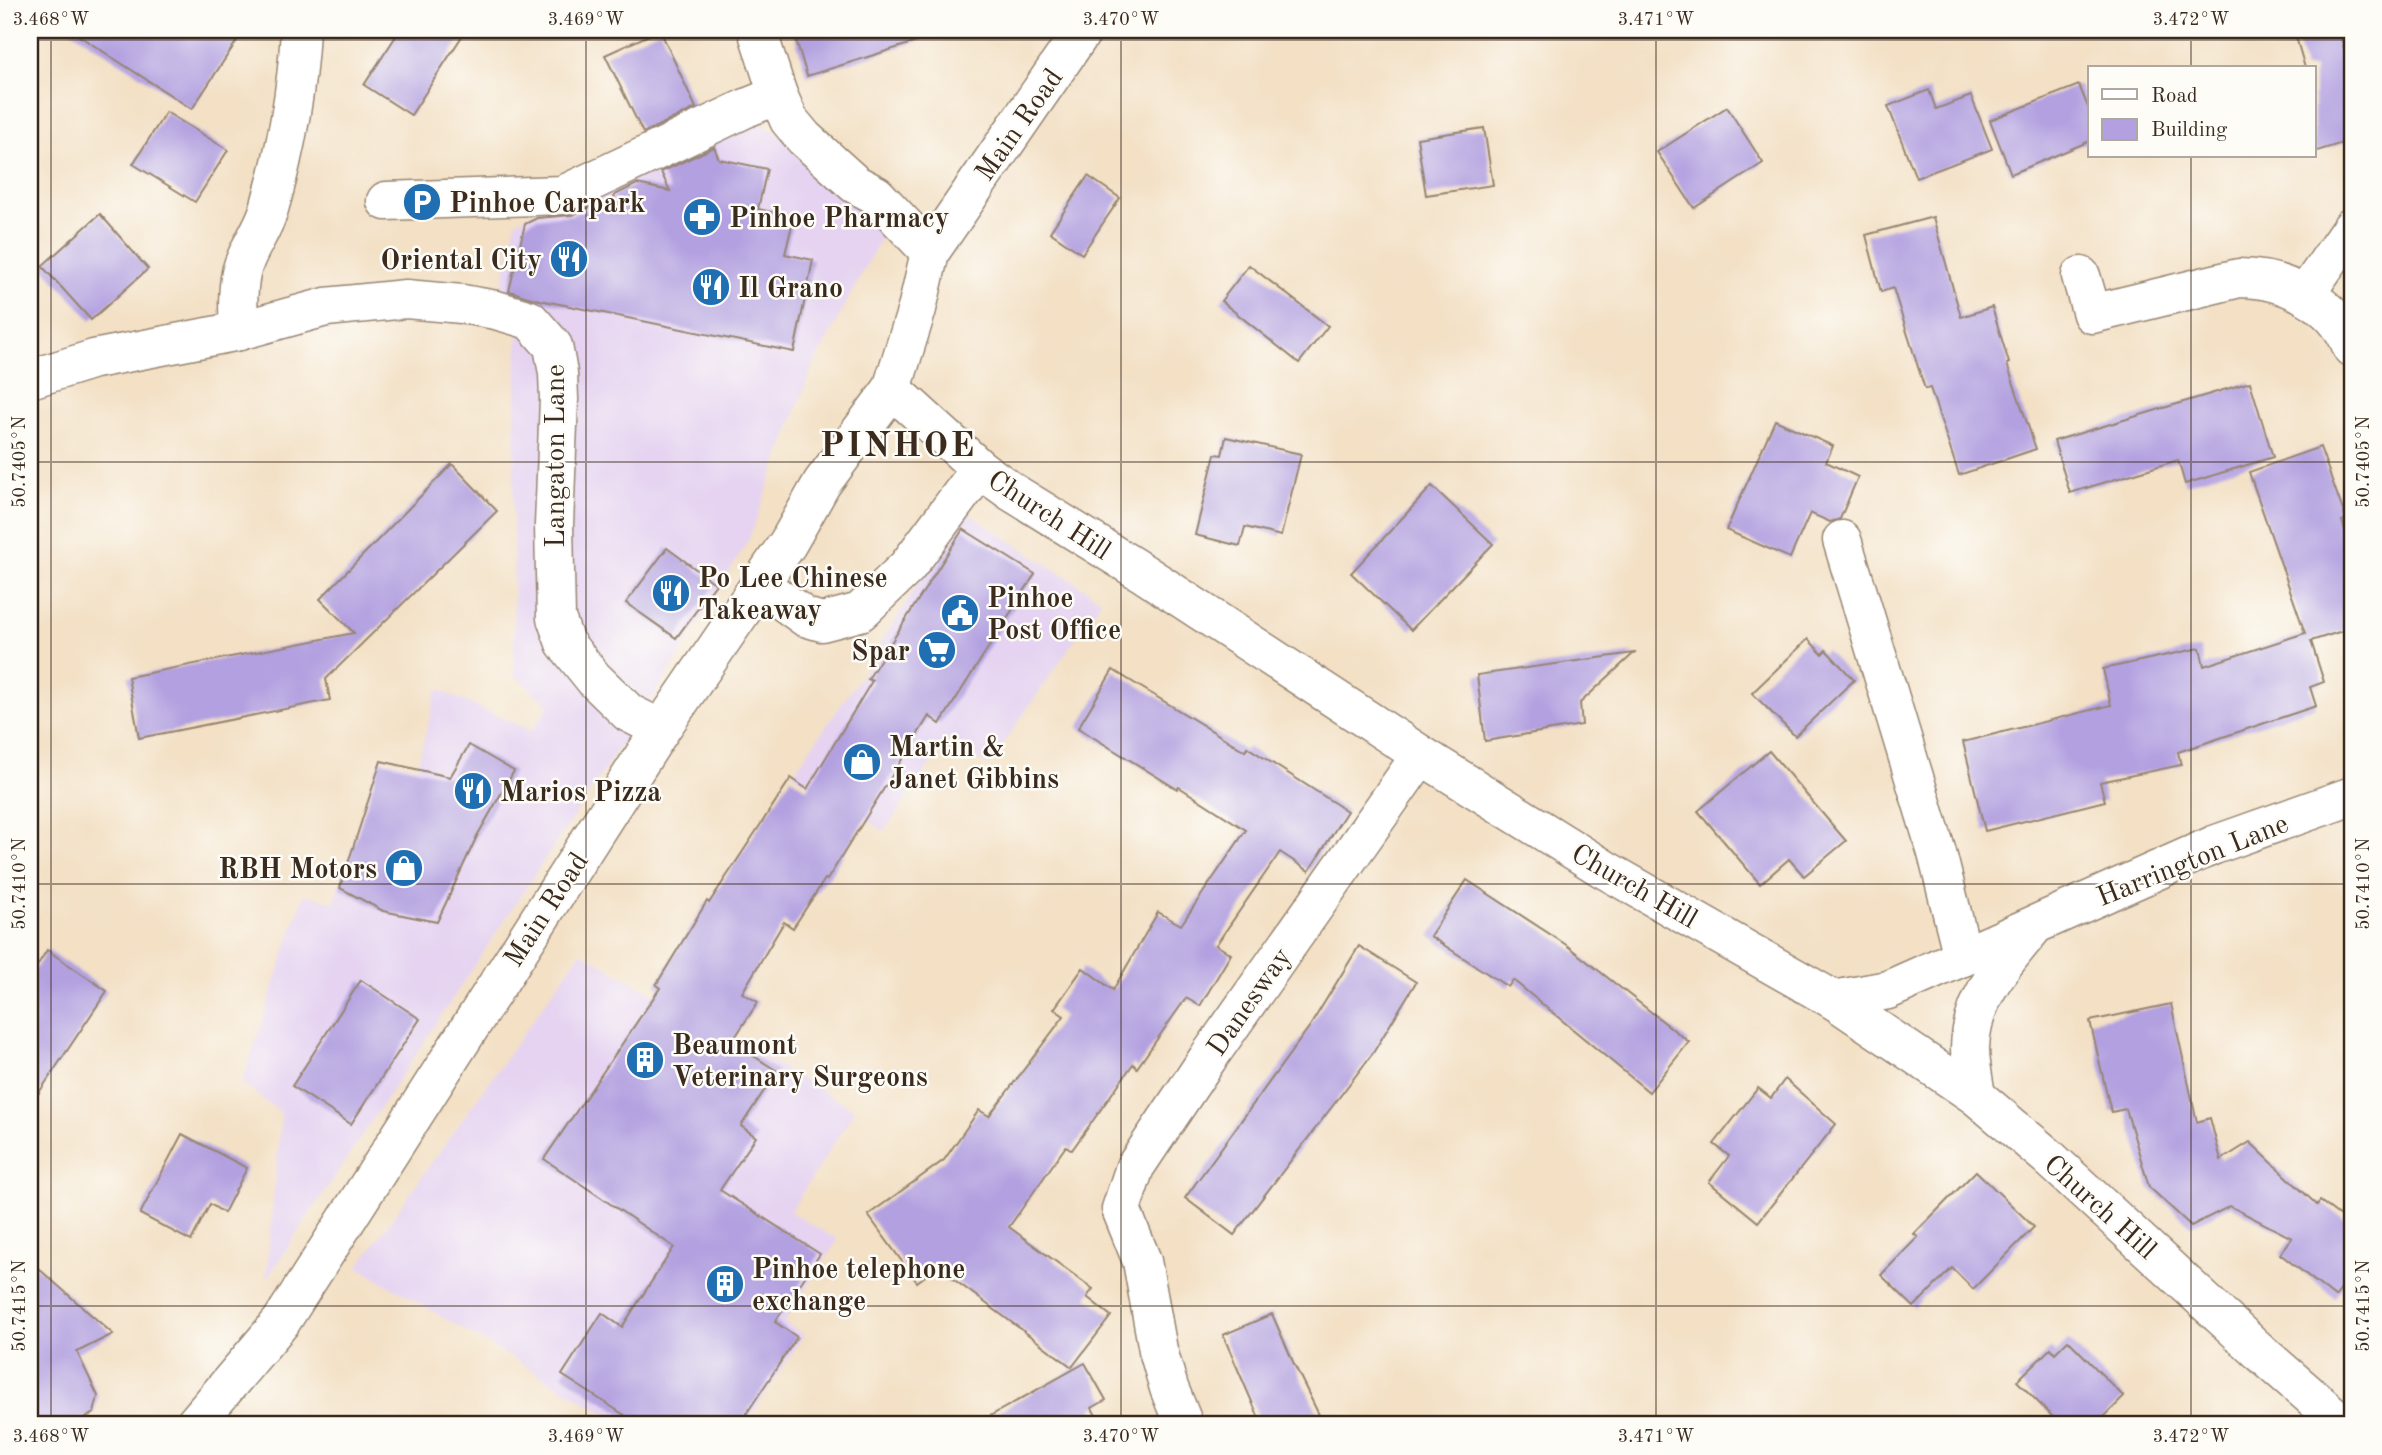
<svg xmlns="http://www.w3.org/2000/svg" width="2382" height="1455" font-family="'Old Standard TT',serif">
<style>
.built{fill:#e5d3f1}
.building{fill:#b2a0e0}
.lines{fill:none;stroke-linecap:round;stroke-linejoin:round}
.minor-casing{stroke:#978572;stroke-width:41}
.major-casing{stroke:#978572;stroke-width:41}
.minor{stroke:#fff;stroke-width:38}
.major{stroke:#fff;stroke-width:38}
.ticks{fill:none;stroke:#3b2a1e;stroke-width:2;stroke-opacity:0.45}
.labels{text-anchor:middle;stroke-width:5;stroke-linejoin:round;paint-order:stroke}
.street-label{font-size:28px;fill:#3b2a1e;stroke:#fdfcf7}
.poi-label{font-size:28px;font-weight:bold;fill:#3b2a1e;stroke:#fdfcf7;text-anchor:start}
.district-label{font-size:35px;font-weight:bold;letter-spacing:2px;fill:#3b2a1e;stroke:#fdfcf7}
.neatline{fill:none;stroke:#3b2a1e;stroke-width:2.5}
.ticks-label{font-size:18px;text-anchor:middle;fill:#3b2a1e}
</style>
<rect width="100%" height="100%" fill="#fdfcf7"/>
<filter id="ink" filterUnits="userSpaceOnUse"><feTurbulence type="fractalNoise" baseFrequency=".0143" numOctaves="2"/><feDisplacementMap in="SourceGraphic" scale="14" xChannelSelector="R" yChannelSelector="G"/><feConvolveMatrix kernelMatrix="1 2 1 2 8 2 1 2 1" color-interpolation-filters="sRGB"/></filter>
<filter id="wash" filterUnits="userSpaceOnUse"><feTurbulence type="fractalNoise" baseFrequency=".00686" numOctaves="4" result="noise"/><feDisplacementMap in="SourceGraphic" scale="28" xChannelSelector="R" yChannelSelector="G"/><feGaussianBlur stdDeviation="1.57" result="paint"/><feColorMatrix in="noise" values="0 0 0 0 0 0 0 0 0 0 0 0 0 0 0 0 0 1.4 0 .05"/><feComposite in="paint" operator="in"/></filter>
<g filter="url(#wash)">
<rect width="100%" height="100%" fill="#f3e0c5"/>
<g class="built">
<polygon points="755,120 808,151 888,224 811,370 749,539 675,663 266,1280 281,1113 242,1083 304,894 334,902 380,759 417,767 437,689 531,731 549,706 514,674 513,506 518,326 500,296 516,222 577,189"/>
<polygon points="963,510 1102,600 988,766 947,740 884,831 793,774 859,679"/>
<polygon points="581,952 855,1110 790,1212 838,1240 784,1322 804,1335 745,1425 625,1425 358,1267"/>
</g>
<g id="blocks">
<g class="building">
<polygon points="70,30 244,30 192,109"/>
<polygon points="400,30 466,30 411,115 364,85"/>
<polygon points="660,30 696,108 643,133 605,55"/>
<polygon points="793,30 923,30 925,39 807,76"/>
<polygon points="2294,30 2339,30 2352,76 2352,140 2314,152 2314,68 2305,68"/>
<polygon points="2079,85 2090,112 2090,141 2011,174 1990,120"/>
<polygon points="1929,90 1936,109 1971,96 1992,149 1916,178 1888,106"/>
<polygon points="1727,107 1763,163 1694,208 1657,152"/>
<polygon points="166,112 228,150 195,202 133,164"/>
<polygon points="1484,128 1493,185 1426,195 1417,138"/>
<polygon points="714,147 719,159 767,169 758,209 794,217 785,254 813,260 794,352 535,299 509,291 525,224 537,218 572,215 590,207 611,211 615,195 637,184 670,191 661,172"/>
<polygon points="1088,176 1120,198 1082,254 1050,232"/>
<polygon points="100,214 148,269 91,320 42,266"/>
<polygon points="1933,217 1961,317 1992,307 2009,363 2007,364 2036,449 1959,475 1930,388 1925,389 1893,288 1881,292 1866,235"/>
<polygon points="1249,265 1328,326 1299,363 1221,301"/>
<polygon points="2250,382 2273,457 2185,484 2178,460 2070,493 2054,441"/>
<polygon points="1775,420 1833,446 1826,462 1858,477 1840,519 1830,522 1810,513 1790,558 1726,530"/>
<polygon points="1226,437 1301,454 1281,536 1245,527 1240,546 1195,535 1215,454 1222,455"/>
<polygon points="2320,447 2346,519 2342,521 2352,551 2352,628 2311,641 2324,682 2310,687 2316,706 2178,752 2181,765 2100,782 2105,801 1985,831 1963,742 2111,705 2103,669 2200,648 2204,666 2305,633 2249,472"/>
<polygon points="452,464 497,511 326,679 330,700 139,738 128,677 354,633 320,599"/>
<polygon points="1432,486 1493,544 1411,630 1351,573"/>
<polygon points="963,529 1035,574 940,724 929,716 827,880 825,879 793,928 784,922 742,993 758,1002 732,1042 777,1071 741,1126 756,1137 720,1190 820,1254 775,1322 797,1337 739,1425 640,1425 562,1375 602,1313 622,1327 674,1247 544,1159 660,988 656,985 707,901 709,903 791,778 807,789 872,681 868,679"/>
<polygon points="667,548 716,584 676,638 626,603"/>
<polygon points="1808,639 1822,654 1826,650 1854,680 1795,736 1752,693"/>
<polygon points="1634,653 1580,703 1582,725 1485,741 1477,675"/>
<polygon points="1113,670 1245,751 1247,747 1347,811 1309,871 1280,852 1216,945 1231,954 1200,1006 1186,998 1137,1068 1133,1064 1072,1150 1066,1146 1009,1227 1093,1289 1087,1297 1111,1316 1072,1367 937,1267 917,1282 868,1215 944,1160 979,1110 989,1116 1064,1016 1054,1009 1083,968 1113,990 1158,912 1181,925 1246,830 1179,787 1177,789 1078,728"/>
<polygon points="469,745 514,771 477,836 437,922 383,911 340,888 381,761 450,777"/>
<polygon points="1769,751 1846,841 1804,876 1789,859 1760,884 1698,811"/>
<polygon points="1467,880 1565,944 1689,1042 1649,1092 1513,980 1508,987 1430,936"/>
<polygon points="1359,946 1416,982 1373,1053 1234,1235 1185,1198 1310,1026"/>
<polygon points="47,950 107,991 30,1106 30,977"/>
<polygon points="361,980 420,1019 351,1124 292,1086"/>
<polygon points="2171,1004 2197,1122 2210,1118 2221,1160 2250,1142 2317,1205 2320,1201 2352,1225 2352,1275 2335,1297 2280,1254 2292,1238 2230,1206 2191,1226 2149,1187 2126,1109 2111,1112 2090,1021"/>
<polygon points="1785,1079 1836,1124 1758,1222 1709,1182 1729,1156 1714,1144 1758,1088 1771,1098"/>
<polygon points="182,1134 247,1168 224,1213 210,1204 191,1241 140,1214"/>
<polygon points="1976,1171 2034,1227 1973,1289 1952,1268 1914,1307 1881,1275 1918,1237 1914,1234"/>
<polygon points="30,1261 113,1334 77,1352 98,1396 94,1413 71,1425 30,1425"/>
<polygon points="1272,1314 1294,1364 1324,1425 1262,1425 1223,1335"/>
<polygon points="2068,1340 2124,1397 2096,1425 2061,1425 2017,1381 2051,1348 2055,1353"/>
<polygon points="1085,1363 1106,1400 1092,1408 1101,1425 974,1425"/>
</g>
</g>
</g>
<g filter="url(#ink)">
<use href="#blocks" fill-opacity="0" stroke="#978572" stroke-width="2"/>
<g class="lines">
<g class="minor-casing">
<g id="minor">
<polyline points="757,30 778,95 789,120 804,138 855,184 876,195 930,252"/>
<polyline points="386,201 563,195 746,108 778,95"/>
<path d="M2081,276L2092,314L2239,278C2285,278 2336,303 2352,348"/>
<polyline points="2305,295 2352,227"/>
<path d="M239,331C238,312 237,292 241,273C246,250 263,231 269,209C286,150 297,91 300,30"/>
<polyline points="30,379 94,359 239,331 326,307 406,299 462,304 496,310 530,320 553,346 558,373 559,399 554,525 556,618 565,643 594,679 629,713 661,729"/>
<polyline points="892,389 980,469 1012,492 1143,573 1421,755 1604,869 1834,1000 1976,1096 2047,1156 2260,1352 2344,1425"/>
<polyline points="1842,540 1937,853 1963,957"/>
<polyline points="759,584 805,617 822,622 860,612 907,567 980,469"/>
<polyline points="1834,1000 1888,990 2214,845 2352,796"/>
<path d="M1976,1096C1974,1081 1970,1064 1970,1048C1971,1000 2002,965 2031,930"/>
<polyline points="1184,1425 1169,1388 1158,1350 1142,1261 1121,1209 1135,1167 1208,1058 1421,755"/>
</g>
</g>
<g class="major-casing">
<polyline id="major" points="194,1425 281,1322 661,729 788,543 822,483 892,389 917,309 930,252 1083,30"/>
</g>
<use href="#minor" class="minor"/>
<use href="#major" class="major"/>
</g>
</g>
<path class="ticks" d="M51,30V1425M586,30V1425M1121,30V1425M1656,30V1425M2191,30V68M30,40H2352M2191,156V1425M30,462H2352M30,884H2352M30,1306H2352"/>
<defs>
<g id="parking-disc" transform="scale(2.0125)"><circle r="9.5" fill="#1f6fb2" stroke="#fdfcf7"/><path d="M-3.5-5.5H1a3.5 3.5 0 0 1 0 7H-1V5.5H-3.5ZM-1-3.4V-.6H.8a1.4 1.4 0 0 0 0-2.8Z" fill="#fff"/></g>
<g id="pharmacy-disc" transform="scale(2.0125)"><circle r="9.5" fill="#1f6fb2" stroke="#fdfcf7"/><path d="M-2-6h4v4h4v4h-4v4h-4v-4h-4v-4h4Z" fill="#fff"/></g>
<g id="restaurant-disc" transform="scale(2.0125)"><circle r="9.5" fill="#1f6fb2" stroke="#fdfcf7"/><path d="M-5-6h1v4h1v-4h1v4h1v-4h1v5L-1.5 .5V6h-2V.5L-5-1ZM5-6V6H3V1.5H1.5Q1.5-4 5-6Z" fill="#fff"/></g>
<g id="civic-disc" transform="scale(2.0125)"><circle r="9.5" fill="#1f6fb2" stroke="#fdfcf7"/><path d="M-.6-6.5H3V-4.5H.6V-3L4-1V1h2V6H-6V1h2V-1L-.6-3ZM-1.2 2.5V6h2.4V2.5Z" fill="#fff"/></g>
<g id="supermarket-disc" transform="scale(2.0125)"><circle r="9.5" fill="#1f6fb2" stroke="#fdfcf7"/><path d="M-6-5.5h2.5l.6 2H6L4.5 2H-2.5L-4.4-4H-6ZM-1.5 3.2a1.3 1.3 0 1 0 .1 0ZM3 3.2a1.3 1.3 0 1 0 .1 0Z" fill="#fff"/></g>
<g id="shop-disc" transform="scale(2.0125)"><circle r="9.5" fill="#1f6fb2" stroke="#fdfcf7"/><path d="M-5-2.5h2.3a2.7 3.5 0 0 1 5.4 0H5L5.5 6h-11ZM-1.5-2.5h3a1.5 2.3 0 0 0-3 0Z" fill="#fff"/></g>
<g id="building-disc" transform="scale(2.0125)"><circle r="9.5" fill="#1f6fb2" stroke="#fdfcf7"/><path d="M-4-6H4V6H1V3H-1V6H-4ZM-2.5-4.3h1.7v1.8h-1.7ZM.8-4.3h1.7v1.8H.8ZM-2.5-1h1.7V.8h-1.7ZM.8-1h1.7V.8H.8Z" fill="#fff"/></g>
</defs>
<g fill-rule="evenodd">
<use href="#parking-disc" x="422" y="202"/>
<use href="#pharmacy-disc" x="702" y="217"/>
<use href="#restaurant-disc" x="569" y="259"/>
<use href="#restaurant-disc" x="711" y="287"/>
<use href="#restaurant-disc" x="671" y="593"/>
<use href="#civic-disc" x="960" y="613"/>
<use href="#supermarket-disc" x="937" y="650"/>
<use href="#shop-disc" x="862" y="762"/>
<use href="#restaurant-disc" x="473" y="791"/>
<use href="#shop-disc" x="404" y="868"/>
<use href="#building-disc" x="645" y="1060"/>
<use href="#building-disc" x="725" y="1284"/>
</g>
<g class="labels">
<g class="street-label">
<text transform="translate(1018 124) rotate(-55)" y="10">Main Road</text>
<text transform="translate(554 456) rotate(-90)" y="10">Langaton Lane</text>
<text transform="translate(1050 514) rotate(33)" y="10">Church Hill</text>
<text transform="translate(2192 859) rotate(-22)" y="10">Harrington Lane</text>
<text transform="translate(1635 885) rotate(30)" y="10">Church Hill</text>
<text transform="translate(545 909) rotate(-57)" y="10">Main Road</text>
<text transform="translate(1248 1001) rotate(-55)" y="10">Danesway</text>
<text transform="translate(2101 1206) rotate(42)" y="10">Church Hill</text>
</g>
<g class="poi-label">
<text x="449" y="212">Pinhoe Carpark</text>
<text x="729" y="227">Pinhoe Pharmacy</text>
<text x="542" y="269" text-anchor="end">Oriental City</text>
<text x="738" y="297">Il Grano</text>
<text x="698" y="587">Po Lee Chinese<tspan x="698" dy="32">Takeaway</tspan></text>
<text x="987" y="607">Pinhoe<tspan x="987" dy="32">Post Office</tspan></text>
<text x="910" y="660" text-anchor="end">Spar</text>
<text x="889" y="756">Martin &amp;<tspan x="889" dy="32">Janet Gibbins</tspan></text>
<text x="500" y="801">Marios Pizza</text>
<text x="377" y="878" text-anchor="end">RBH Motors</text>
<text x="672" y="1054">Beaumont<tspan x="672" dy="32">Veterinary Surgeons</tspan></text>
<text x="752" y="1278">Pinhoe telephone<tspan x="752" dy="32">exchange</tspan></text>
</g>
<g class="district-label">
<text x="898" y="456">PINHOE</text>
</g>
</g>
<rect width="2382" height="1455" fill="none" stroke="#fdfcf7" stroke-width="77"/>
<rect x="2088" y="66" width="228" height="91" fill="#fdfcf7" stroke="#afa8a0" stroke-width="2"/>
<rect x="2102" y="89" width="35" height="10" fill="#ffffff" stroke="#afa8a0" stroke-width="2"/>
<text x="2151" y="102" font-size="21" fill="#3b2a1e">Road</text>
<rect x="2102" y="119" width="35" height="21" fill="#b2a0e0" stroke="#afa8a0" stroke-width="2"/>
<text x="2151" y="136" font-size="21" fill="#3b2a1e">Building</text>
<rect x="38" y="38" width="2306" height="1378" class="neatline"/>
<g class="ticks-label">
<text x="51" y="25">3.468°W</text>
<text x="586" y="25">3.469°W</text>
<text x="1121" y="25">3.470°W</text>
<text x="1656" y="25">3.471°W</text>
<text x="2191" y="25">3.472°W</text>
<text transform="translate(2363 462) rotate(-90)" y="6">50.7405°N</text>
<text transform="translate(19 462) rotate(-90)" y="6">50.7405°N</text>
<text transform="translate(2363 884) rotate(-90)" y="6">50.7410°N</text>
<text transform="translate(19 884) rotate(-90)" y="6">50.7410°N</text>
<text transform="translate(2363 1306) rotate(-90)" y="6">50.7415°N</text>
<text transform="translate(19 1306) rotate(-90)" y="6">50.7415°N</text>
<text x="51" y="1442">3.468°W</text>
<text x="586" y="1442">3.469°W</text>
<text x="1121" y="1442">3.470°W</text>
<text x="1656" y="1442">3.471°W</text>
<text x="2191" y="1442">3.472°W</text>
</g>
</svg>
